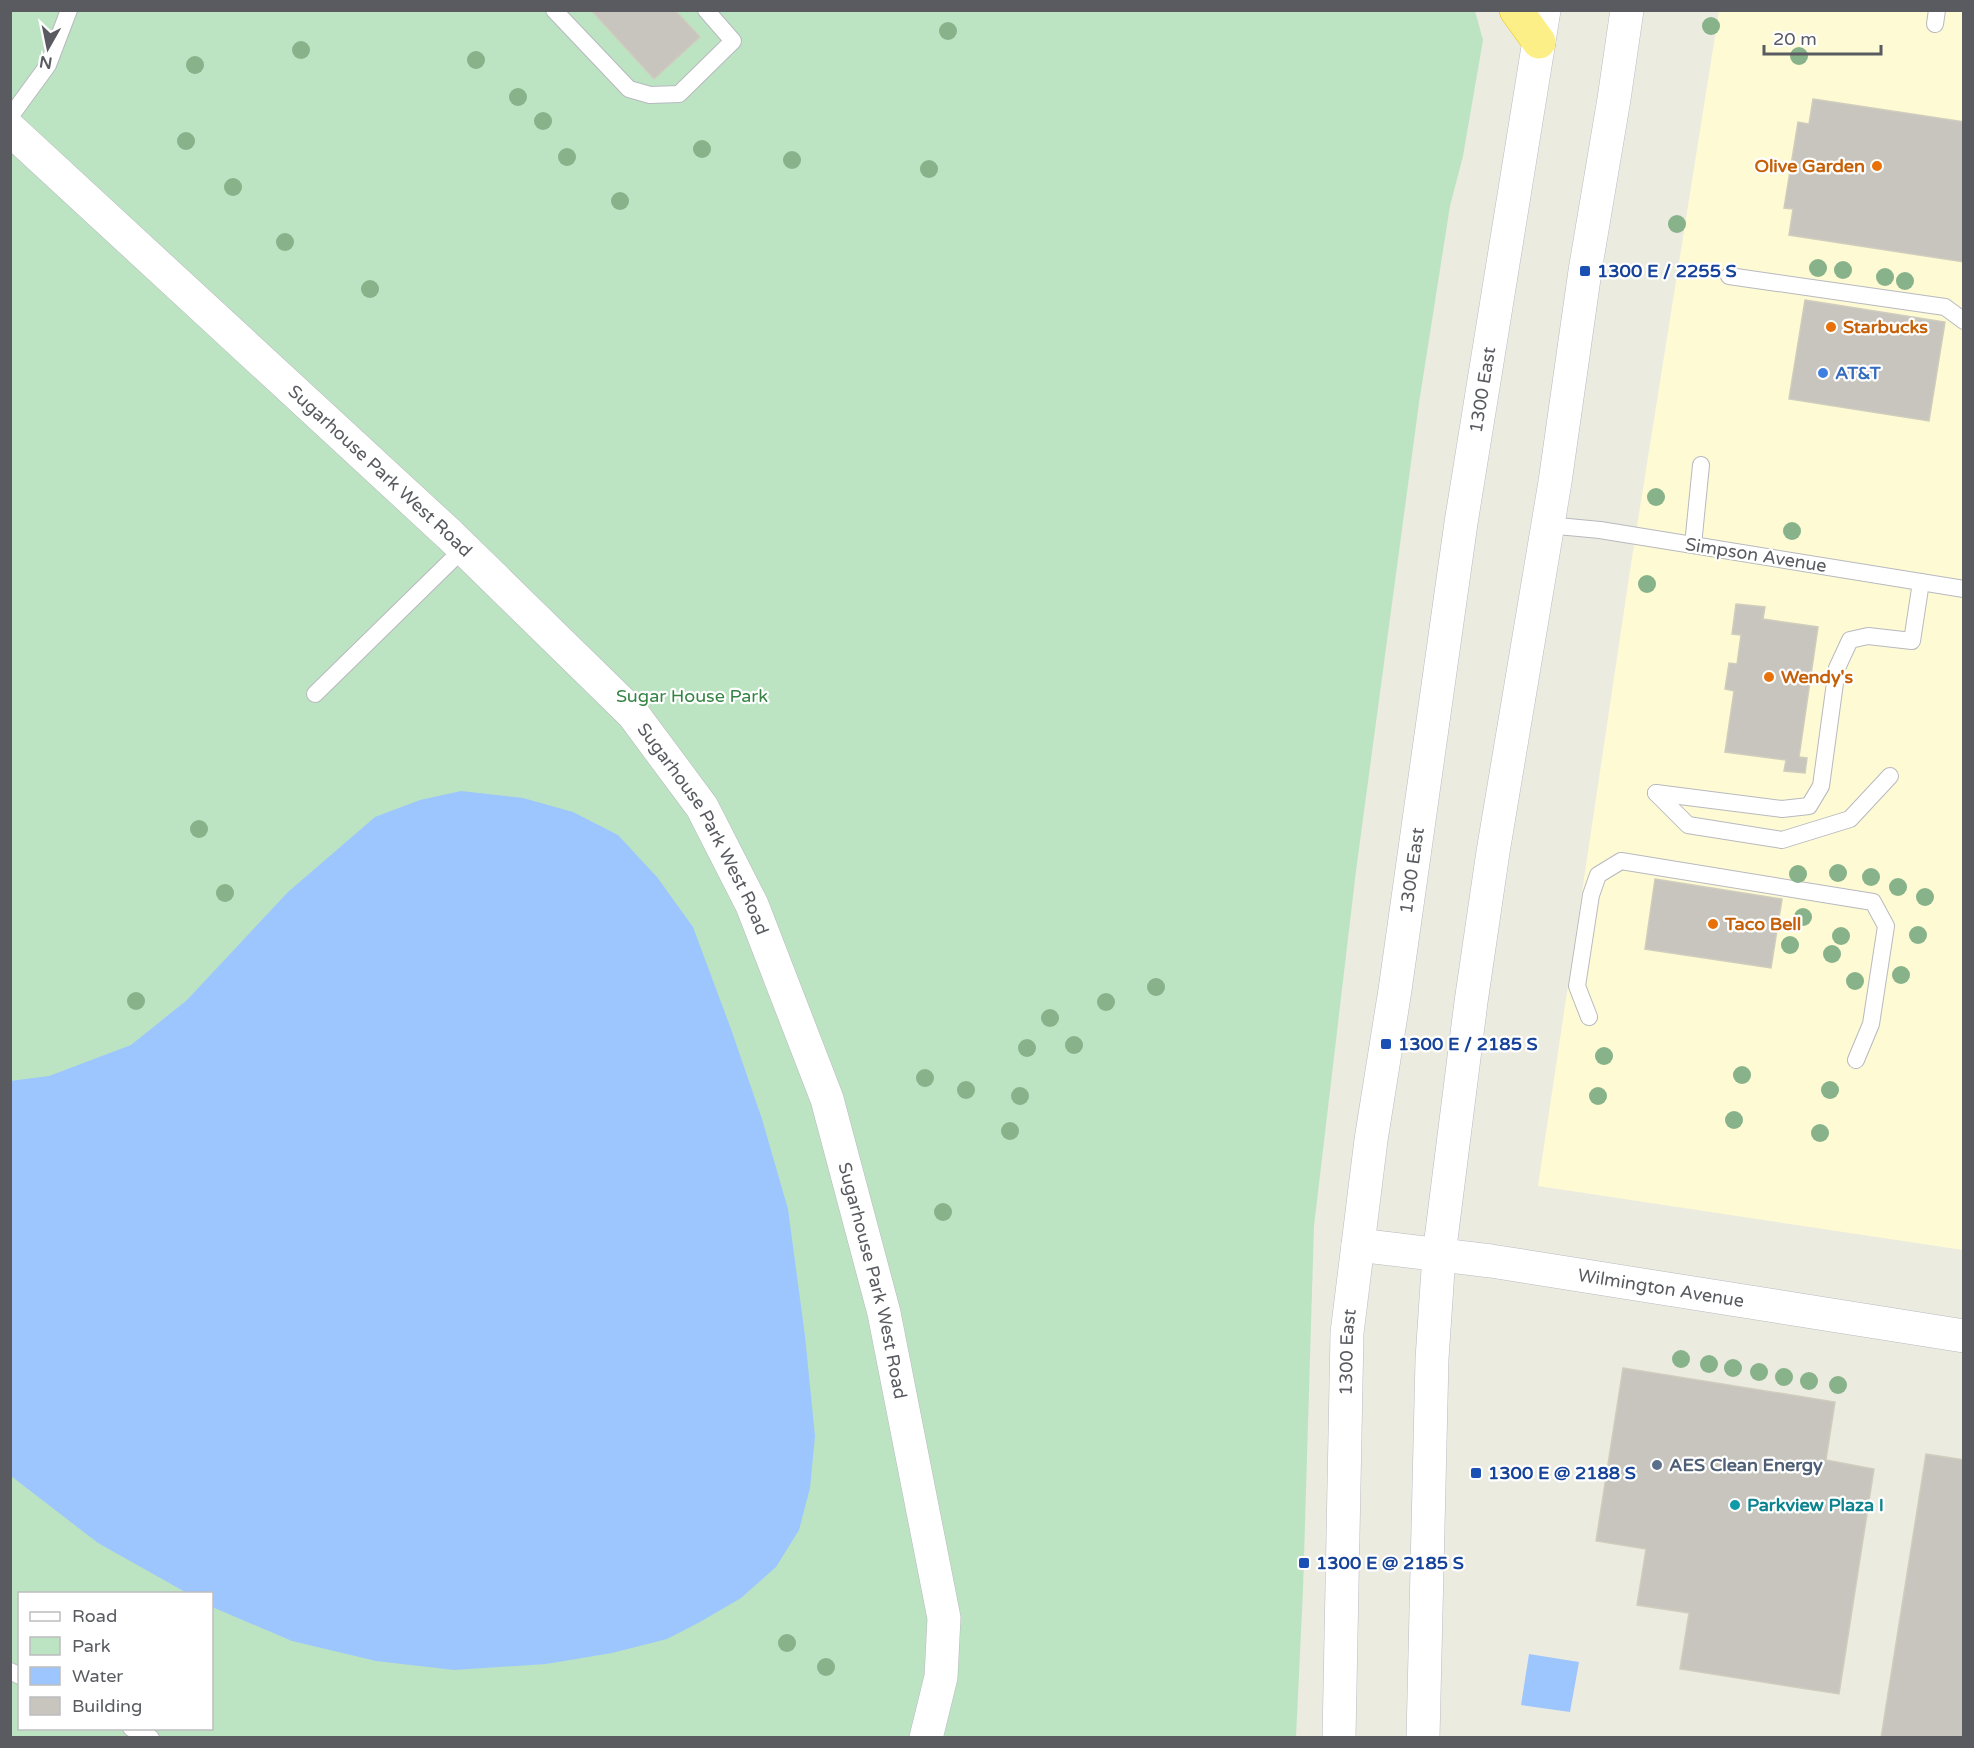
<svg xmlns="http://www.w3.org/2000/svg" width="1974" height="1748" font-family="'Varela Round',sans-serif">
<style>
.commercial{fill:#fdfad4}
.green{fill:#bce4c2;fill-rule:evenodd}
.water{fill:#9dc6fe}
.building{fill:#c7c5bd;stroke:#d0cdbe;stroke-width:1.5}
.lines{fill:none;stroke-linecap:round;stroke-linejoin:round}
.lane-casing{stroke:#b8b9bf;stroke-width:18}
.street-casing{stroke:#b8b9bf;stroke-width:34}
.secondary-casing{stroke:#b9bbc2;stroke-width:34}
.highway-casing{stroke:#ebc301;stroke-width:34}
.lane{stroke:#fff;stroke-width:16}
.street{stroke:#fff;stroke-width:33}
.secondary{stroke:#fff;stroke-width:33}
.highway{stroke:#fcef87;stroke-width:33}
.tree{fill:#87b28a}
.food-dot{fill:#e8710a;stroke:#fff;stroke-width:2}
.transit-dot{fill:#1a4fb4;stroke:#fff;stroke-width:2}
.shop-dot{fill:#3f7fe0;stroke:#fff;stroke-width:2}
.service-dot{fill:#5c6f8a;stroke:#fff;stroke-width:2}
.culture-dot{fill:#0f9aa8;stroke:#fff;stroke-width:2}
.labels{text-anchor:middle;stroke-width:4.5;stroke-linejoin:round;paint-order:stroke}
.food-label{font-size:18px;font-weight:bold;fill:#c56008;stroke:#fff;text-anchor:start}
.transit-label{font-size:18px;font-weight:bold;fill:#164399;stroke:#fff;text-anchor:start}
.shop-label{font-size:18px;font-weight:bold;fill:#366cbe;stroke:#fff;text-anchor:start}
.street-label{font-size:18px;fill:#595b61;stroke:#fff}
.park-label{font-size:18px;fill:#358444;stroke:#fff}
.service-label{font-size:18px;font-weight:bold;fill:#4e5e75;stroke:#fff;text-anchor:start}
.culture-label{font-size:18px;font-weight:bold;fill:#0d838f;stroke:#fff;text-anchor:start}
</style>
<rect width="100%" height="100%" fill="#ecebe0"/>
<polygon class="commercial" points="1719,11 1963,11 1963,1250 1538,1186 1631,564"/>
<path class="green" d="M11,11H1475L1483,40L1463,156L1450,206L1419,403L1356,871L1314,1226L1303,1590L1296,1737L11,1738ZM20,1594H212V1728H20Z"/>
<g class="water">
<polygon points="461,791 523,798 573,812 618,835 657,877 693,927 731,1029 762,1119 788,1209 805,1336 815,1436 810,1488 799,1530 776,1567 741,1598 700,1622 667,1639 612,1653 546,1664 454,1670 376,1661 292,1641 212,1607 212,1594 187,1593 98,1543 11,1476 10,1081 49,1076 131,1045 187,1000 288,892 375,817 420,800"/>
<polygon points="1529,1654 1579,1662 1570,1712 1521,1705"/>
</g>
<g class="building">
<polygon points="591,10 675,10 700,37 654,79"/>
<polygon points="1813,99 1964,122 1964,262 1789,235 1793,209 1784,208 1798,122 1809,124"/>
<polygon points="1805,300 1945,322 1929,421 1789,399"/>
<polygon points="1736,604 1765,607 1763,619 1818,627 1799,757 1807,758 1805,773 1784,771 1786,760 1725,752 1734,691 1725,689 1729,663 1737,664 1741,635 1732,634"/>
<polygon points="1655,879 1782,899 1771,968 1645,949"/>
<polygon points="1623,1368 1835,1402 1826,1460 1874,1469 1839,1694 1680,1669 1689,1613 1637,1605 1646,1549 1596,1541"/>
<polygon points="1926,1454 1964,1460 1964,1738 1881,1738"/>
</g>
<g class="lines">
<g class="lane-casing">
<g id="lane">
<polyline points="554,10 629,89 650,95 679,94 733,41 706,10"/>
<polyline points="1935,24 1937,10"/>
<polyline points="10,117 48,65 69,10"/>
<polyline points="1729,276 1945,307 1964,321"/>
<polyline points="1547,525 1600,530 1964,589"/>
<polyline points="1693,545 1701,465"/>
<polyline points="315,694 463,549"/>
<polyline points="1656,793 1782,809 1809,806 1821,786 1837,668 1850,640 1868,636 1912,641 1921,582"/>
<polyline points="1656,793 1688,825 1782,840 1850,819 1890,776"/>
<polyline points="1589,1017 1577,986 1591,895 1598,875 1621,861 1873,902 1886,926 1871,1024 1856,1060"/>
<polyline points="10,1671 20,1676"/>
<polyline points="131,1728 151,1738"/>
</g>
</g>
<g class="street-casing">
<g id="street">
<path id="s1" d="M10,129L450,535L633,714L702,807L752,905L827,1099L884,1313L944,1618L941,1677L926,1738"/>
<path id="s2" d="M1358,1245L1491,1261L1964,1336"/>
</g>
</g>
<g class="secondary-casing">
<g id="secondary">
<path id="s3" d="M1339,1738L1347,1333L1371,1140L1395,990L1461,523L1544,10"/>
<polyline points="1423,1738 1432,1359 1439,1255 1471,1002 1493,852 1555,482 1585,271 1614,99 1627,10"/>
</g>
</g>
<g class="highway-casing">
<polyline id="highway" points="1516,10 1539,42"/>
</g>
<use href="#lane" class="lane"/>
<use href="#street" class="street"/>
<use href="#secondary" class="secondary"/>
<use href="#highway" class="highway"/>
</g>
<g class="tree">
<circle cx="1711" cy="26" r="9"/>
<circle cx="948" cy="31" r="9"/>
<circle cx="301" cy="50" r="9"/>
<circle cx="1799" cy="56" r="9"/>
<circle cx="476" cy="60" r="9"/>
<circle cx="195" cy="65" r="9"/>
<circle cx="518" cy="97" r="9"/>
<circle cx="543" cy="121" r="9"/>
<circle cx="186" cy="141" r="9"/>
<circle cx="702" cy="149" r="9"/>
<circle cx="567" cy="157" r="9"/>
<circle cx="792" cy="160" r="9"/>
<circle cx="929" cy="169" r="9"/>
<circle cx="233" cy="187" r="9"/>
<circle cx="620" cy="201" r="9"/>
<circle cx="1677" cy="224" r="9"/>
<circle cx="285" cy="242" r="9"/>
<circle cx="1818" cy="268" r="9"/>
<circle cx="1843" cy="270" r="9"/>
<circle cx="1885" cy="277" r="9"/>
<circle cx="1905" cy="281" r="9"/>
<circle cx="370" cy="289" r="9"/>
<circle cx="1656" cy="497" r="9"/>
<circle cx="1792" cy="531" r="9"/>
<circle cx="1647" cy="584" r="9"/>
<circle cx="199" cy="829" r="9"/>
<circle cx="1838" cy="873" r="9"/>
<circle cx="1798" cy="874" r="9"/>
<circle cx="1871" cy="877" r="9"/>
<circle cx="1898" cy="887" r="9"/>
<circle cx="225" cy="893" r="9"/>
<circle cx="1925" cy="897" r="9"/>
<circle cx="1803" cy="917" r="9"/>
<circle cx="1918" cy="935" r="9"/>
<circle cx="1841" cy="936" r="9"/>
<circle cx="1790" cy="945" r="9"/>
<circle cx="1832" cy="954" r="9"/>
<circle cx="1901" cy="975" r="9"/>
<circle cx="1855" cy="981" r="9"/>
<circle cx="1156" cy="987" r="9"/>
<circle cx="136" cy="1001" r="9"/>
<circle cx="1106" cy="1002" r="9"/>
<circle cx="1050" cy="1018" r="9"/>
<circle cx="1074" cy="1045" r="9"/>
<circle cx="1027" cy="1048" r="9"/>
<circle cx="1604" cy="1056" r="9"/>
<circle cx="1742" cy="1075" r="9"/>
<circle cx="925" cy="1078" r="9"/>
<circle cx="966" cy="1090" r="9"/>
<circle cx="1830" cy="1090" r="9"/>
<circle cx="1020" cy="1096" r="9"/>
<circle cx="1598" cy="1096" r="9"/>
<circle cx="1734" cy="1120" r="9"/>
<circle cx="1010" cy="1131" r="9"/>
<circle cx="1820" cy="1133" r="9"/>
<circle cx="943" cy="1212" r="9"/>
<circle cx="1681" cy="1359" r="9"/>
<circle cx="1709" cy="1364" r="9"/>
<circle cx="1733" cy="1368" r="9"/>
<circle cx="1759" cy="1372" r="9"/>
<circle cx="1784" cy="1377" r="9"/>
<circle cx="1809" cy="1381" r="9"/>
<circle cx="1838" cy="1385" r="9"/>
<circle cx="787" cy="1643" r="9"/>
<circle cx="826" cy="1667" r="9"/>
</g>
<g class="food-dot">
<circle cx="1877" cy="166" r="6"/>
<circle cx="1831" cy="327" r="6"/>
<circle cx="1769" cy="677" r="6"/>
<circle cx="1713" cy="924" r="6"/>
</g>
<g class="transit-dot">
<rect x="1579" y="265" width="12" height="12" rx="3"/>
<rect x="1380" y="1038" width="12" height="12" rx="3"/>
<rect x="1470" y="1467" width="12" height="12" rx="3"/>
<rect x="1298" y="1557" width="12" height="12" rx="3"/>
</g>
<circle class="shop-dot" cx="1823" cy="373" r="6"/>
<circle class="service-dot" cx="1657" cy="1465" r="6"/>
<circle class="culture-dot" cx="1735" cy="1505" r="6"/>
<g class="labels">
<g class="food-label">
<text x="1865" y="172" text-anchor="end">Olive Garden</text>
<text x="1843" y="333">Starbucks</text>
<text x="1781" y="683">Wendy's</text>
<text x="1725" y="930">Taco Bell</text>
</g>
<g class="transit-label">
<text x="1597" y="277">1300 E / 2255 S</text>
<text x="1398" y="1050">1300 E / 2185 S</text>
<text x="1488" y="1479">1300 E @ 2188 S</text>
<text x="1316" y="1569">1300 E @ 2185 S</text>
</g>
<g class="shop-label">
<text x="1835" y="379">AT&amp;T</text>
</g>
<g class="street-label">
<text dy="6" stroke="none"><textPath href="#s3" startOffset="1358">1300 East</textPath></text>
<text dy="6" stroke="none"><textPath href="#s1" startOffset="504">Sugarhouse Park West Road</textPath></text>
<text transform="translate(1756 555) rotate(9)" y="6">Simpson Avenue</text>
<text dy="6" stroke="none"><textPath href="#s1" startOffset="990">Sugarhouse Park West Road</textPath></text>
<text dy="6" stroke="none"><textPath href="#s3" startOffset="872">1300 East</textPath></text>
<text dy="6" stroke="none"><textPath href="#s1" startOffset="1476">Sugarhouse Park West Road</textPath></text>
<text dy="6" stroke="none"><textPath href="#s2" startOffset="306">Wilmington Avenue</textPath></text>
<text dy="6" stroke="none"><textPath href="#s3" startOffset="386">1300 East</textPath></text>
</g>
<g class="park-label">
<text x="692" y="702">Sugar House Park</text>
</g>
<g class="service-label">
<text x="1669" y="1471">AES Clean Energy</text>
</g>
<g class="culture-label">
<text x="1747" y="1511">Parkview Plaza I</text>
</g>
</g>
<rect width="1974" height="1748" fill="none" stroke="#595b61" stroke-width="24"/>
<rect x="18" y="1592" width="195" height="138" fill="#ffffff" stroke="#bdbdc0" stroke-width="1.5"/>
<rect x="30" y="1612" width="30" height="9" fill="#ffffff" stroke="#bdbdc0" stroke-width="1.5"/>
<text x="72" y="1622" font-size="18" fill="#595b61">Road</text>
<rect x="30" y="1637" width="30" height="18" fill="#bce4c2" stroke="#bdbdc0" stroke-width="1.5"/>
<text x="72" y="1652" font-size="18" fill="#595b61">Park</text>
<rect x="30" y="1667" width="30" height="18" fill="#9dc6fe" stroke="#bdbdc0" stroke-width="1.5"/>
<text x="72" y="1682" font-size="18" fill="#595b61">Water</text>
<rect x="30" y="1697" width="30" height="18" fill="#c7c5bd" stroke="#bdbdc0" stroke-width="1.5"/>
<text x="72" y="1712" font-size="18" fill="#595b61">Building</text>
<g transform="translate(48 48) rotate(189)" stroke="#ffffff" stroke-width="4.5" paint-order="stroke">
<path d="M0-4.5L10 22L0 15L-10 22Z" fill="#595b61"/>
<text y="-9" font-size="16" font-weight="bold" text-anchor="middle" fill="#595b61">N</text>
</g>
<path d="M1764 45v9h117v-9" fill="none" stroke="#595b61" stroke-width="3"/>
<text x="1773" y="45" font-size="18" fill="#595b61" stroke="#ffffff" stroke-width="4.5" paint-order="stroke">20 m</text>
</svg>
